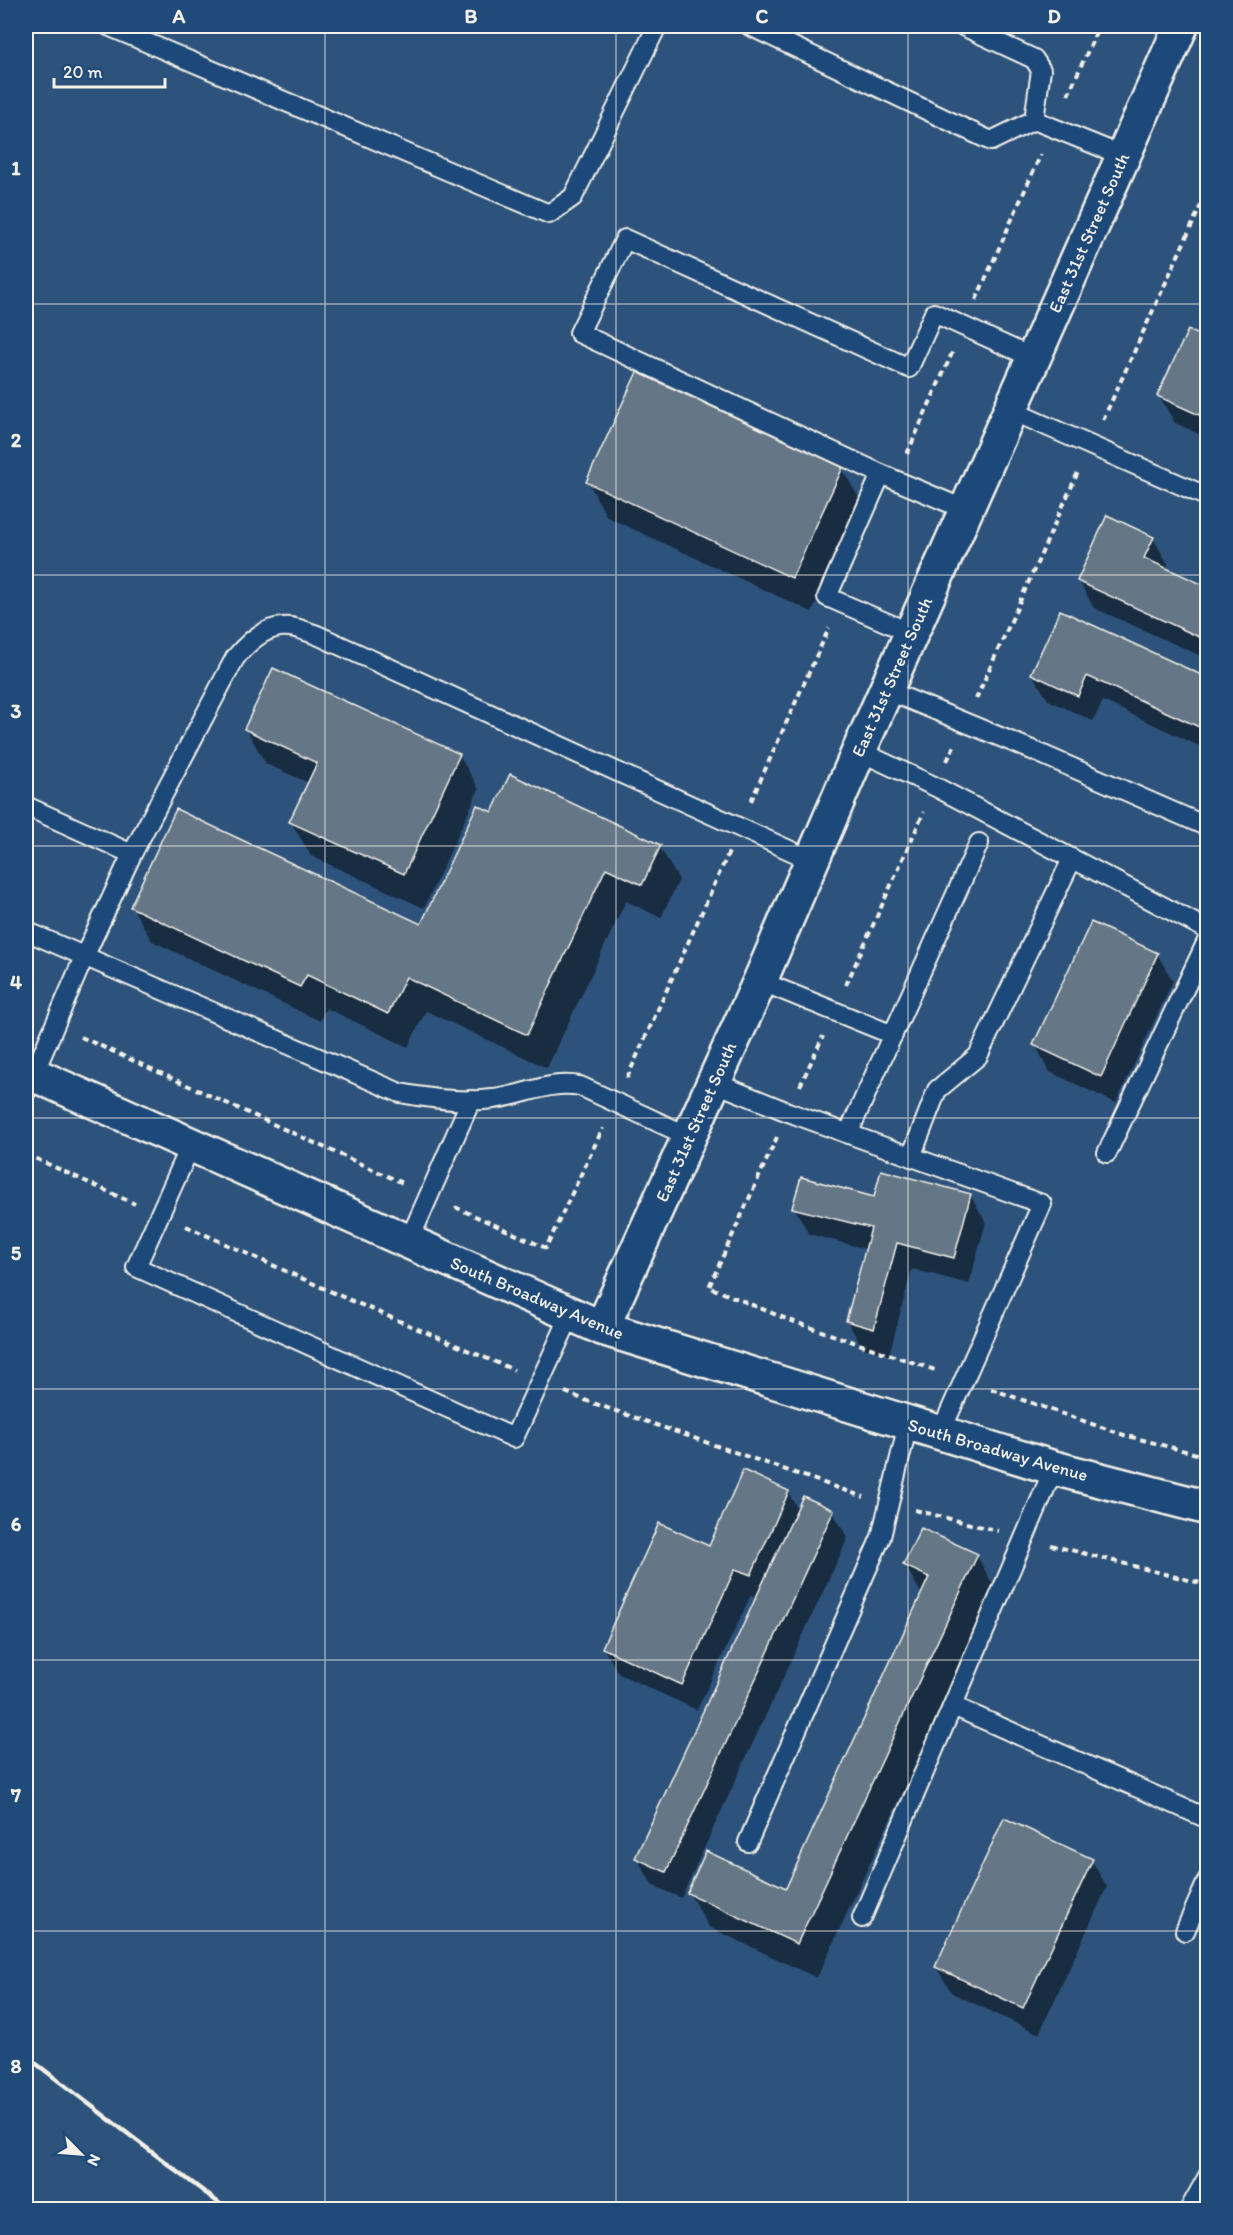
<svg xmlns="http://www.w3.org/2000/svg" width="1233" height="2235" font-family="Itim,sans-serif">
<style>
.shadow{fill:#0007}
.building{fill:#657686;stroke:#f4f1e8;stroke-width:1.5}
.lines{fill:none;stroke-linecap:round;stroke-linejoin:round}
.service-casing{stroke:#f4f1e8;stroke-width:22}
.tertiary-casing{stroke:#f4f1e8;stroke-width:38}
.primary-casing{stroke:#f4f1e8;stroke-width:38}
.path{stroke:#f4f1e8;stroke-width:4;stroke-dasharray:6 4.5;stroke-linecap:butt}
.service{stroke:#1f4a7a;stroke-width:18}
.tertiary{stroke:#1f4a7a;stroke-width:33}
.primary{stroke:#1f4a7a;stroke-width:33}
.rail{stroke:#f4f1e8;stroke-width:4.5}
.grid{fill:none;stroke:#f4f1e8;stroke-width:1.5;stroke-opacity:0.55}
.labels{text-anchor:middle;stroke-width:6;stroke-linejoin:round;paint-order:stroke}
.street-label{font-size:18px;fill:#f4f1e8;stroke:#1f4a7a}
.neatline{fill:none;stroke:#f4f1e8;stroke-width:2}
.grid-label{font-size:20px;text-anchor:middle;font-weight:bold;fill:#f4f1e8}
</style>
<rect width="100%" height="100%" fill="#2d537c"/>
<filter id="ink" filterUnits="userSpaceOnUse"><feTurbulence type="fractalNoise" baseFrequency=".0167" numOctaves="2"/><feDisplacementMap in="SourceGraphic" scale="12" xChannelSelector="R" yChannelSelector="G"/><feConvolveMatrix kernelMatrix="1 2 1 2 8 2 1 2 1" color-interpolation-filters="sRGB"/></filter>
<g filter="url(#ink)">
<g class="shadow">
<polygon points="1208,340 1208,438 1175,423 1159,396"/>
<polygon points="842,469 862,503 812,612 607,517 588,482"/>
<polygon points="1153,538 1168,564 1165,570 1208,589 1208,659 1094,608 1079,581"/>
<polygon points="1032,674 1208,680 1208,750 1103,701 1093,721 1048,700"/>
<polygon points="246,729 459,755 479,789 424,908 311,856 291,822 309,783 266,764"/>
<polygon points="493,814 659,846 679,880 661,918 626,901 547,1068 426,1011 408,1047 326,1008 320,1021 152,941 132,907 421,926"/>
<polygon points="1157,954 1173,981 1116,1103 1050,1072 1035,1045"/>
<polygon points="970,1195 986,1222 969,1284 912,1269 889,1355 863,1348 847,1321 866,1249 809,1234 794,1207 875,1198"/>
<polygon points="788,1492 798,1510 832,1511 848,1538 681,1898 652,1885 637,1858 757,1597 751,1595 697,1710 619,1674 603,1648 710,1548"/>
<polygon points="977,1556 996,1590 817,1978 709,1927 689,1893 786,1890 922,1595 905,1565"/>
<polygon points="1092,1861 1107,1887 1039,2034 952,1993 936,1967"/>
</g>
<g class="building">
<polygon points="1188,330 1208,339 1206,418 1157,396"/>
<polygon points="637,372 843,467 792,578 586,482"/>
<polygon points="1107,515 1154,537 1144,558 1208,587 1208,641 1077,581"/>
<polygon points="1060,610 1208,678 1208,731 1087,676 1078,696 1031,674"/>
<polygon points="273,668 460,754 404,874 289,822 317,763 244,729"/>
<polygon points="510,774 661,845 642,885 606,868 527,1035 406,977 388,1014 307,975 300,987 130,907 176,809 421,924 477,805 492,812"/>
<polygon points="1091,922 1158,953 1101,1077 1033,1045"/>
<polygon points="881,1170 971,1194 954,1258 897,1243 874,1329 846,1321 871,1228 792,1208 801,1177 874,1197"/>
<polygon points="743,1470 789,1491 751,1575 735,1569 682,1685 602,1648 659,1523 709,1546"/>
<polygon points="803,1496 834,1510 666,1872 635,1858"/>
<polygon points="921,1528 978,1554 797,1944 687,1893 706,1851 786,1888 929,1577 903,1565"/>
<polygon points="1004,1818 1093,1859 1023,2008 935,1967"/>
</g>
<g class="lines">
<g class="service-casing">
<g id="service">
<polyline points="108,26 549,214 573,197 657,26"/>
<polyline points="750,26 991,141 1034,120"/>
<polyline points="963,26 1034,59 1041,70 1034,120"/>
<polyline points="1034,120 1123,156"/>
<polyline points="1010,410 1208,497"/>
<polyline points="881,474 579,333 625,239 909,368 934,313 1033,358"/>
<polyline points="911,633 827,597 881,474 966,510"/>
<polyline points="886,690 1032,750 1208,827"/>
<polyline points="859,751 936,787 1208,930"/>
<polyline points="26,806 132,854"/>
<path d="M26,931L400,1093C431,1099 462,1103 493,1099C523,1096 550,1080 580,1086L690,1137"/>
<polyline points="760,981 893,1035"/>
<polyline points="713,1082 788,1112 1042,1204 940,1434"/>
<path d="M26,1092L84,957L132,854L235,658C248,642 267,624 290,627C299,628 308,632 317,635L811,860"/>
<polyline points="848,1134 979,843"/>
<polyline points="191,1145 136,1267 514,1438 571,1314"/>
<polyline points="1107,1153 1208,939"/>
<polyline points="911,1157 937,1090 978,1056 1072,859"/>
<polyline points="408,1243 471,1100"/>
<polyline points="953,1706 1208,1819"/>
<polyline points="748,1842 881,1537 908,1424"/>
<polyline points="862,1918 1054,1468"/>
<polyline points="1185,1931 1208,1879"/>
<polyline points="1189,2210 1208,2176"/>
</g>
</g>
<g class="tertiary-casing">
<polyline id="tertiary" points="602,1328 760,981 859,751 1181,26"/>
</g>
<g class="primary-casing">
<polyline id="primary" points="26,1071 602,1328 1054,1468 1208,1508"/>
</g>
<g class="path">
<polyline points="1068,95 1099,26"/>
<polyline points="976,300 1041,154"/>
<polyline points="1103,420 1208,190"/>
<polyline points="907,454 953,351"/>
<polyline points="976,699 1079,470"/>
<polyline points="947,761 954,746"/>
<polyline points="751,801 829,628"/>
<polyline points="846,985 924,812"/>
<polyline points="81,1037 405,1184"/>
<polyline points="627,1078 729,852"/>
<polyline points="800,1086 823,1036"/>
<polyline points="777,1137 709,1287 789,1320 938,1371"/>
<polyline points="26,1154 135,1204"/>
<polyline points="455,1207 546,1248 603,1128"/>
<polyline points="186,1226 343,1297 514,1370"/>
<polyline points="991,1389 1124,1435 1208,1457"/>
<polyline points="565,1392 590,1402 864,1497"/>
<polyline points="915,1510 998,1531"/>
<polyline points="1051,1545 1208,1585"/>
</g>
<use href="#service" class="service"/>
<use href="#tertiary" class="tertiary"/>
<use href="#primary" class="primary"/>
<polyline class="rail" points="26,2056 228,2210"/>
</g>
</g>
<path class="grid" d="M325,26V2210M616,26V2210M908,26V2210M26,304H1208M26,575H1208M26,846H1208M26,1118H1208M26,1389H1208M26,1660H1208M26,1931H1208"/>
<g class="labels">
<g class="street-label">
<text transform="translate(1089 233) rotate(-66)" y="6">East 31st Street South</text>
<text transform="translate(892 677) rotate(-66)" y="6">East 31st Street South</text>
<text transform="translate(696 1122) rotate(-66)" y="6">East 31st Street South</text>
<text transform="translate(537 1298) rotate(23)" y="6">South Broadway Avenue</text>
<text transform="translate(998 1450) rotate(16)" y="6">South Broadway Avenue</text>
</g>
</g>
<rect width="1233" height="2235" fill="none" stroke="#1f4a7a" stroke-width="66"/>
<g transform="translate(81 2154) rotate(115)" stroke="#1f4a7a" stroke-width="4.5" paint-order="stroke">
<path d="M0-4.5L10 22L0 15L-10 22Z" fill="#f4f1e8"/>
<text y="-9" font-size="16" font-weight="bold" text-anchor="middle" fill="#f4f1e8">N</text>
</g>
<path d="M54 78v9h111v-9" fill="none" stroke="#f4f1e8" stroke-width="3"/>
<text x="63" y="78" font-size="18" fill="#f4f1e8" stroke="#1f4a7a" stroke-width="4.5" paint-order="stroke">20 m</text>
<rect x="33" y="33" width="1167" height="2169" class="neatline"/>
<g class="grid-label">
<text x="179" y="23">A</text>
<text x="471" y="23">B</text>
<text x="762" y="23">C</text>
<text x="1054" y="23">D</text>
<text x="16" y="175">1</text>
<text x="16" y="447">2</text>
<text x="16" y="718">3</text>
<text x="16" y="989">4</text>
<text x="16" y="1260">5</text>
<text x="16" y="1531">6</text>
<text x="16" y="1802">7</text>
<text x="16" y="2073">8</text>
</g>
</svg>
